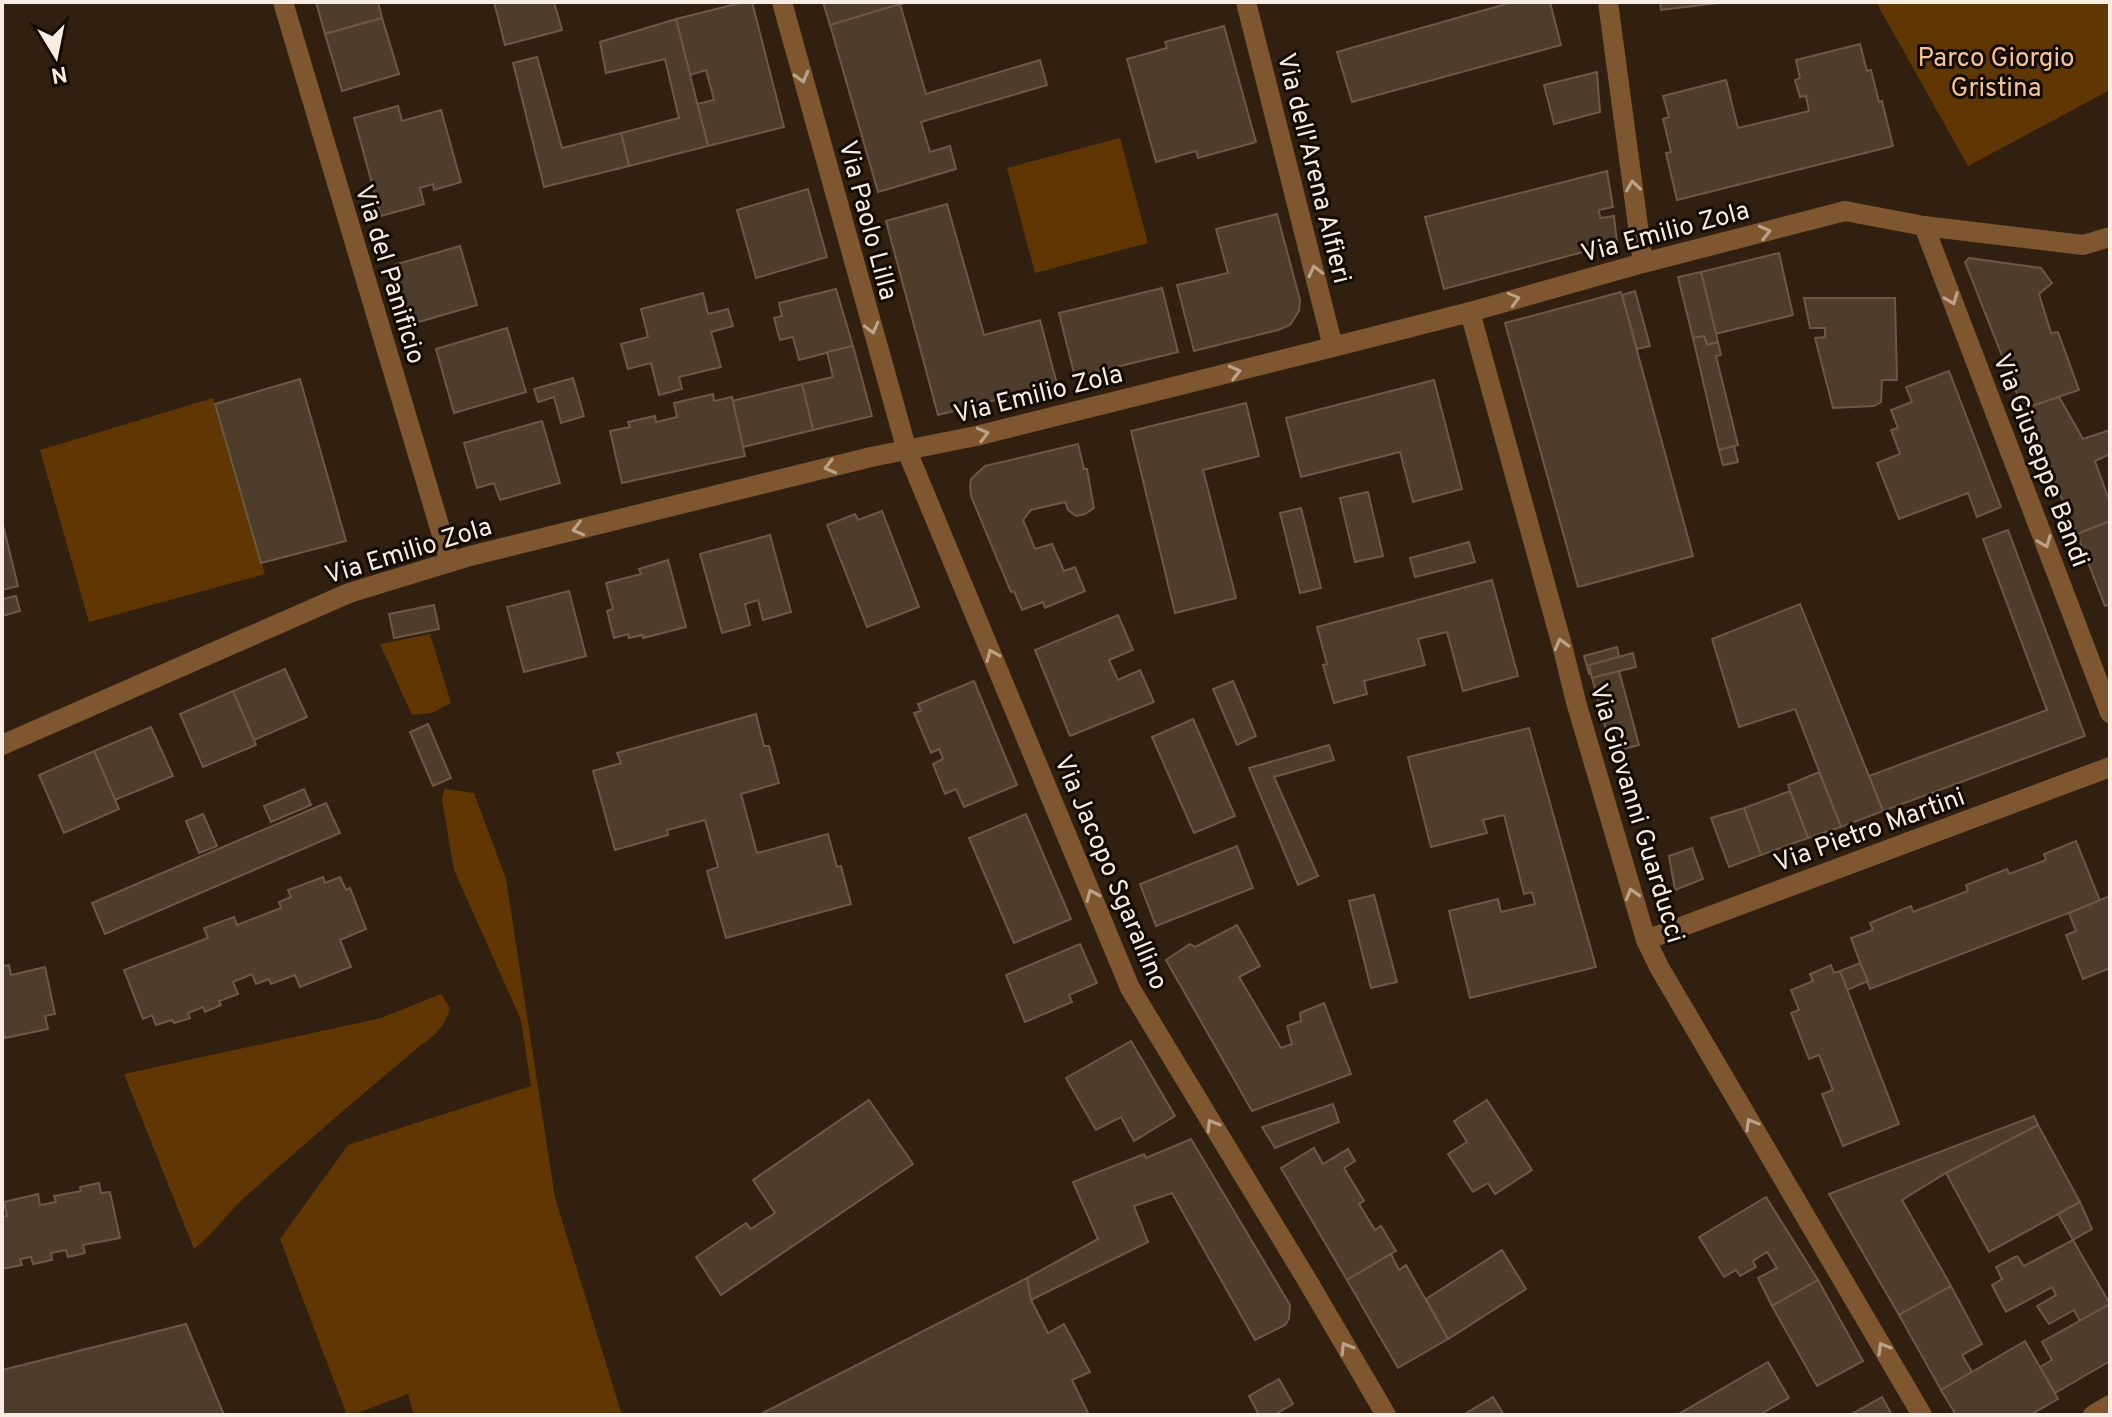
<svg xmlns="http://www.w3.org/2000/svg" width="2112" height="1417" font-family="Overpass,sans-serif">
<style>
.green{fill:#603602}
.building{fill:#4f3d2c;stroke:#6b5846;stroke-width:2}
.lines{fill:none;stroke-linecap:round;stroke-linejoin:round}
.minor{stroke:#7e5730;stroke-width:20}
.oneway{stroke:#bba289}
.labels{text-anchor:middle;stroke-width:6;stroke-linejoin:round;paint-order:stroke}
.park-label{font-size:26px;fill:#f5c396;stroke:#130c06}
.street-label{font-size:26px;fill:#f8ece2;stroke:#130c06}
</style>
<rect width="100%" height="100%" fill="#312010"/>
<g class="green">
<polygon points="1876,2 2110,2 2110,90 1968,166"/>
<polygon points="1120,138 1148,243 1035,273 1007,168"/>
<polygon points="213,398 265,574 89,622 40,450"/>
<polygon points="430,634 451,703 432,713 412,715 380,644"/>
<polygon points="444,789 474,793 506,879 555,1198 622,1415 414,1415 408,1394 352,1415 347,1415 280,1239 348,1145 531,1086 521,1020 454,870 442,800"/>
<path d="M441,994L450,1008C446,1025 435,1036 421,1045C362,1094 303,1145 245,1197C227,1213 214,1234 194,1249L124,1074L381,1018Z"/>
</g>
<g class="building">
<polygon points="316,2 378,2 382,18 325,34"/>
<polygon points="494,2 554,2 562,30 505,45"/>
<polygon points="744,2 752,2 784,127 708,146 697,104 714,100 706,70 690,75 676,19"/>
<polygon points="823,2 908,2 830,25"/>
<polygon points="1513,2 1550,2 1561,45 1352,102 1337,52"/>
<polygon points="1660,2 1727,2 1661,10"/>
<polygon points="900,4 926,94 1040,60 1047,85 921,122 930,152 950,146 956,169 878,192 830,25"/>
<polygon points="382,18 399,74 342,91 325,34"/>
<polygon points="676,19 708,146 629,166 621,133 679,118 665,59 606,73 600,42"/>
<polygon points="1224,26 1256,142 1198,158 1196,151 1156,162 1127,59 1167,48 1165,42"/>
<polygon points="1860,44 1867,71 1871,70 1879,102 1882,101 1893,146 1677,200 1666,153 1671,152 1663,119 1669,117 1663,96 1726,80 1738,128 1809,111 1806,96 1800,97 1795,80 1800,78 1796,60"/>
<polygon points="537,57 562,148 621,133 629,166 544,187 513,63"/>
<polygon points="1597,72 1600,112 1554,124 1544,85"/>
<polygon points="398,106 402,121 441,110 461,182 434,190 433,184 420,188 424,204 381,216 354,118"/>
<polygon points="1607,171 1613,207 1599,210 1600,218 1614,216 1617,243 1444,289 1425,217"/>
<polygon points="808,189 827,257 756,278 737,210"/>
<polygon points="947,204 984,335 1040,320 1057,384 938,415 886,221"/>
<polygon points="1277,214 1300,300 1299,311 1290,325 1278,330 1194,351 1177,285 1228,273 1216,229"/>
<polygon points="460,246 477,305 412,324 394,265"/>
<polygon points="1779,253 1793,315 1715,334 1701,272"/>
<polygon points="1969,258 2041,268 2052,283 2039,294 2051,333 2058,332 2079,390 2023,409 1965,262"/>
<polygon points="1701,272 1718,342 1707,345 1704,336 1693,338 1678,277"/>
<polygon points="1162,288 1178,352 1075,377 1059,313"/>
<polygon points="836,289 853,346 799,360 793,337 780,340 774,318 782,316 779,303"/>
<polygon points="1635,291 1650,346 1637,349 1622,295"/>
<polygon points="1621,292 1693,556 1578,587 1505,323"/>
<polygon points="703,293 708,314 728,309 733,326 711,332 721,367 679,377 682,389 659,395 651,363 628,369 621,344 648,337 641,309"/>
<polygon points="1804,298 1895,298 1897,380 1882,380 1881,402 1874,406 1833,408 1815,338 1825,337 1825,328 1810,328"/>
<polygon points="507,328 526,392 454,413 436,349"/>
<polygon points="1704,336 1707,345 1718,342 1721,355 1716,356 1738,445 1719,450 1693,338"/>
<polygon points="853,346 872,416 813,430 802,384 833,377 827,352"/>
<polygon points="1949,371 2001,507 1977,517 1968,493 1899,519 1877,463 1900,454 1891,430 1898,428 1891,410 1912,402 1906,387"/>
<polygon points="573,378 584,416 561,423 554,397 538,402 534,389"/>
<polygon points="300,379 346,541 261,563 215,404"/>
<polygon points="1434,380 1462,489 1413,502 1400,452 1301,477 1286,418"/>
<polygon points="802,384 813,430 743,447 732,401"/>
<polygon points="713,394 714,401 732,397 745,456 622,483 610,431 630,427 628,422 655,416 656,422 677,417 674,403"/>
<polygon points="2059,397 2083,439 2110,430 2110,454 2095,461 2110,503 2110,521 2077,534 2023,409"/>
<polygon points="1246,403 1259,456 1203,470 1236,598 1175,613 1131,431"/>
<polygon points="542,421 560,483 500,500 494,483 477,488 464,443"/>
<polygon points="1078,444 1084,469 1087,469 1094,508 1085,514 1076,516 1068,510 1065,502 1031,510 1023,520 1035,549 1052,544 1064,571 1075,567 1085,591 1045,608 1043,602 1022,610 1014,591 1011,592 971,496 970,487 971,479 985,466"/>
<polygon points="1734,446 1738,462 1723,465 1719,450"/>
<polygon points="1368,492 1383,556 1355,562 1340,498"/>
<polygon points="1301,508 1321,588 1300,593 1280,513"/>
<polygon points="882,511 919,607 867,627 827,525 855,514 858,520"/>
<polygon points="2,521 18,586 2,590"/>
<polygon points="2110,521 2110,604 2105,606 2077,534"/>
<polygon points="2008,530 2085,736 1883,811 1869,776 2047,710 1983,539"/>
<polygon points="770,535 791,612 763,620 758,600 745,604 750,625 722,633 700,554"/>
<polygon points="1469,542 1475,562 1415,577 1410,558"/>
<polygon points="668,560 686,627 643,638 642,635 629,638 628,634 614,638 607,611 613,609 606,583 641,574 639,569"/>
<polygon points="1492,580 1518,676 1463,691 1447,632 1418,639 1425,665 1364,681 1367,694 1334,703 1323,665 1327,664 1317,627"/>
<polygon points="569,591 586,656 524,672 507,607"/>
<polygon points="16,596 20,611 2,616 2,599"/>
<polygon points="1800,604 1883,811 1841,827 1795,709 1739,727 1712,639"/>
<polygon points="434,605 439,629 394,638 389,614"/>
<polygon points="1118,615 1133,650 1109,660 1118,680 1140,670 1154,702 1070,736 1035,650"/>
<polygon points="1617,647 1621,665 1589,674 1584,656"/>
<polygon points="1633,653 1636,667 1592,678 1589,665"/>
<polygon points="285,669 307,717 254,740 233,691"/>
<polygon points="1619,671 1639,745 1612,752 1592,678"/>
<polygon points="974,681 1017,785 964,807 956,789 945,794 933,764 943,759 939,749 931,753 914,713 921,711 918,704"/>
<polygon points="1233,681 1256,736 1237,745 1213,689"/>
<polygon points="233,691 256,745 203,767 180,714"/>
<polygon points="756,714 764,746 769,746 779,783 741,794 757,853 828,834 837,867 841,866 851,904 726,938 707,871 718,867 705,820 667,830 668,835 615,850 593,771 621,763 617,753"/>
<polygon points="1193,719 1235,816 1194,833 1152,737"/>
<polygon points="428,724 451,778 433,786 410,732"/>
<polygon points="151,727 173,776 115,800 94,751"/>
<polygon points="1529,728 1596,967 1470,998 1449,911 1498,899 1501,912 1535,904 1532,892 1524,894 1504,815 1483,820 1487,833 1431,847 1408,757"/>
<polygon points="1329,745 1334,760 1274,777 1318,876 1298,885 1249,768"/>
<polygon points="94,751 119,809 64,833 39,775"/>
<polygon points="1819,772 1841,827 1808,838 1788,785"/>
<polygon points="304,789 311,805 271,822 264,806"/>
<polygon points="1790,791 1808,838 1761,855 1744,808"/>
<polygon points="326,803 340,833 105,934 92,903"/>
<polygon points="1744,808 1761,855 1729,867 1711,818"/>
<polygon points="203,814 217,846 199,853 186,821"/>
<polygon points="1026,814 1071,919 1014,943 969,838"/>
<polygon points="2076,841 2100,901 1870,989 1851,938 1873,930 1870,923 1911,906 1913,912 1968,891 1966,885 2007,869 2009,874 2046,860 2044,854"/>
<polygon points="1237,846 1253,888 1156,926 1140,884"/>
<polygon points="1692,848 1703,879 1675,890 1669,856"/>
<polygon points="323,877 325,883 340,877 346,890 350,888 366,929 340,940 351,967 300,987 295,975 271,984 269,979 256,984 252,974 233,982 238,994 219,1001 221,1005 205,1012 203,1007 188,1013 190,1018 174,1023 172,1020 156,1025 152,1015 143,1019 124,970 208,938 204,928 234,917 237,925 281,908 279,902 291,897 288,890"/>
<polygon points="1374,895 1397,982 1371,988 1349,901"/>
<polygon points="2110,896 2110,968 2083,979 2066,935 2076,931 2069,913"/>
<polygon points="1237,925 1260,966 1239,977 1281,1048 1292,1044 1287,1026 1301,1021 1300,1013 1324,1003 1351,1074 1252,1111 1166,960 1190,944 1195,947"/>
<polygon points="1080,944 1097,983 1069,995 1072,1002 1025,1022 1006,975"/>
<polygon points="1860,963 1868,981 1847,990 1840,971"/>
<polygon points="9,965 11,975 45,967 55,1014 45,1016 48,1029 5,1038 2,1027 2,966"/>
<polygon points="1831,965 1834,973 1840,971 1899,1124 1843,1146 1822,1094 1833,1090 1819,1055 1809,1059 1791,1013 1799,1010 1791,990 1813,981 1810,974"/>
<polygon points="1131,1041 1175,1116 1134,1141 1121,1117 1096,1130 1066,1078"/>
<polygon points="869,1100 913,1164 721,1295 696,1257 746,1223 751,1229 775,1213 753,1180"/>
<polygon points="1487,1100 1532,1170 1495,1194 1488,1183 1473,1192 1448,1154 1467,1142 1454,1121"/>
<polygon points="1333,1104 1339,1122 1275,1148 1262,1127"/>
<polygon points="2034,1116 2038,1125 1946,1173 1902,1200 1951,1286 1899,1315 1829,1194"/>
<polygon points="2038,1125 2080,1202 1989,1252 1946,1173"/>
<polygon points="1191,1139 1290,1305 1289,1319 1285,1325 1255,1340 1172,1193 1134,1206 1148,1242 1031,1300 1027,1278 1098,1239 1073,1182 1144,1154 1146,1158"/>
<polygon points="1314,1148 1323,1164 1348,1149 1355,1161 1344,1168 1364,1201 1359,1204 1375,1230 1381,1226 1396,1251 1347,1280 1281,1168"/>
<polygon points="99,1183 101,1193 110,1192 120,1238 83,1245 85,1253 68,1257 66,1250 51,1253 52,1260 33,1264 31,1257 20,1259 22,1265 2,1269 2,1217 7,1216 4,1202 38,1194 40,1205 56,1202 54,1196 81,1191 80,1187"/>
<polygon points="1766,1197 1818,1280 1772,1306 1758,1278 1777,1268 1767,1252 1753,1261 1756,1267 1740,1276 1736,1270 1724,1277 1699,1237"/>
<polygon points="2080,1202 2092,1229 2073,1240 2058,1214"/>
<polygon points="2073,1240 2110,1304 2080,1321 2074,1310 2049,1324 2037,1306 2056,1295 2052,1287 2006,1312 1992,1285 2002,1279 1996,1267 2017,1256 2024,1266"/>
<polygon points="1502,1250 1526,1289 1448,1339 1426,1299"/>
<polygon points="1391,1254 1399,1270 1406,1265 1448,1339 1398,1368 1347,1280"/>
<polygon points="1027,1278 1031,1300 1048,1333 1064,1324 1090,1372 1072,1380 1089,1415 759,1415"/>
<polygon points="1818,1280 1863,1361 1817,1386 1772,1306"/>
<polygon points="1951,1286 1982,1344 1962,1355 1972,1372 1941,1390 1899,1315"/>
<polygon points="2110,1304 2110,1361 2055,1393 2040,1367 2052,1360 2042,1342"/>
<polygon points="186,1324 224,1415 2,1415 2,1370"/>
<polygon points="2025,1341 2058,1399 2030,1415 1956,1415 1941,1390"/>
<polygon points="1768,1362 1789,1398 1759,1415 1677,1415"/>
<polygon points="1279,1379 1293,1404 1274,1415 1259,1415 1249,1396"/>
<polygon points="1493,1397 1504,1415 1463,1415"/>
<polygon points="1882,1397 1892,1415 1850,1415"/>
</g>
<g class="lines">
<g class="minor">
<polyline points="283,2 450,562"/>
<polyline points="782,2 907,451 1130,988 1307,1280 1386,1415"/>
<polyline points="1246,2 1333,347"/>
<polyline points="1608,2 1643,263"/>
<polyline points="1924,226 2110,713"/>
<polyline points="1470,312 1563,649 1576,702 1646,940 1659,967 1922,1415"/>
<polyline points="2,745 349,593 470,556 871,457 976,436 1333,347 1470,312 1643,263 1845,211 1924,226 2083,245 2110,237"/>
<polyline points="1646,940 2110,767"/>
<polyline points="2093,1415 2110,1405"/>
</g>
</g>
<defs><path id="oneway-chevron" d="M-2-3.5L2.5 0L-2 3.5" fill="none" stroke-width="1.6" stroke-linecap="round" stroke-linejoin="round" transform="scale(2)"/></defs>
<g class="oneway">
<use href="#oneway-chevron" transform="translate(802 77) rotate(75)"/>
<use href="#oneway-chevron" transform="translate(1633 186) rotate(-98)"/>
<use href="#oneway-chevron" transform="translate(1765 232) rotate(-14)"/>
<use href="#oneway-chevron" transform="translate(1315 271) rotate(-104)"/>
<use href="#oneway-chevron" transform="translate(1514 299) rotate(-16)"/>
<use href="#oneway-chevron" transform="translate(1952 299) rotate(69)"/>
<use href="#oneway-chevron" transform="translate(872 328) rotate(75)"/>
<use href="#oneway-chevron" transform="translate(1235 372) rotate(-14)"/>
<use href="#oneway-chevron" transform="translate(983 434) rotate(-14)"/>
<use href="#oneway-chevron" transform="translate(830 467) rotate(166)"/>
<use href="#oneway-chevron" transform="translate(578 529) rotate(166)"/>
<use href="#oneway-chevron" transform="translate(2045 542) rotate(69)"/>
<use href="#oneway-chevron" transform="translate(1561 644) rotate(-105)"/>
<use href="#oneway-chevron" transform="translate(992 655) rotate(-113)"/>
<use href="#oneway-chevron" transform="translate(1632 894) rotate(-106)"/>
<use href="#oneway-chevron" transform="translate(1092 895) rotate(-113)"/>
<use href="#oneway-chevron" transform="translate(1751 1124) rotate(-120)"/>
<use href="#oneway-chevron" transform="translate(1212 1125) rotate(-121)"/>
<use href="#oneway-chevron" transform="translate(1346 1348) rotate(-121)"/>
<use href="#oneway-chevron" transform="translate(1883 1348) rotate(-120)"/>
</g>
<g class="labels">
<g class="park-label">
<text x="1996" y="66">Parco Giorgio<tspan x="1996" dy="30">Gristina</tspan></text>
</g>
<g class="street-label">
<text transform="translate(1315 168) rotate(76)" y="9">Via dell'Arena Alfieri</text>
<text transform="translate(869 220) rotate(75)" y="9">Via Paolo Lilla</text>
<text transform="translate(1665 231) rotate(-15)" y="9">Via Emilio Zola</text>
<text transform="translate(391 274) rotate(73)" y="9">Via del Panificio</text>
<text transform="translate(1038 393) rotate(-14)" y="9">Via Emilio Zola</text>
<text transform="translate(2042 460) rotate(69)" y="9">Via Giuseppe Bandi</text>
<text transform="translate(408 550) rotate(-17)" y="9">Via Emilio Zola</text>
<text transform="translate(1638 813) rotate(73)" y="9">Via Giovanni Guarducci</text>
<text transform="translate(1869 829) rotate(-20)" y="9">Via Pietro Martini</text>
<text transform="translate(1112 872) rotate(67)" y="9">Via Jacopo Sgarallino</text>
</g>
</g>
<rect width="2112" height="1417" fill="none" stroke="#f8ece2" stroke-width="8"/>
<g transform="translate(56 56) rotate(170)" stroke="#130c06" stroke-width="6" paint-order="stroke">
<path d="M0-6L14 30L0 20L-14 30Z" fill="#f8ece2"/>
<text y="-12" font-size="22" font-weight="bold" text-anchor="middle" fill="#f8ece2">N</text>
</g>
</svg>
